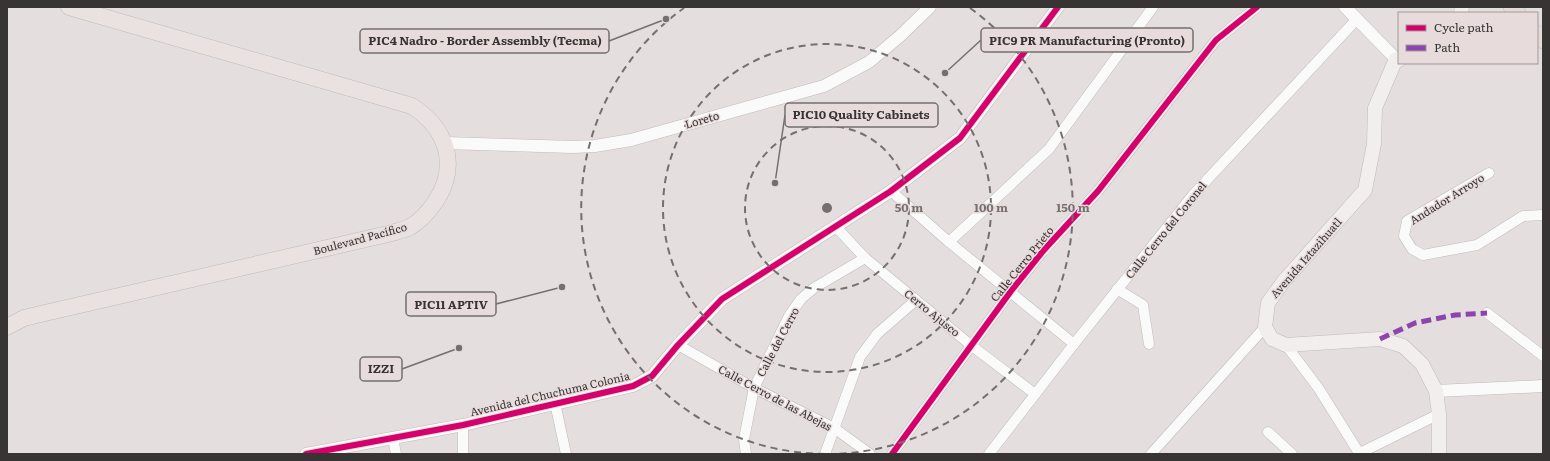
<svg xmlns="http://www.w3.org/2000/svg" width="1550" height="461" font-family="Literata,serif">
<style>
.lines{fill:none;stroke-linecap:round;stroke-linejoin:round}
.minor-casing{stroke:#bfbbbb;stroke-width:11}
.tertiary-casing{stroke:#bfbbbb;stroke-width:13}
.secondary-casing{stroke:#bfbbbb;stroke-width:15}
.primary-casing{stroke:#bfbbbb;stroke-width:17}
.trunk-casing{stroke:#bfbbbb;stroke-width:18}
.minor{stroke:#fbfafa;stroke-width:10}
.tertiary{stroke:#fbfafa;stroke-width:12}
.secondary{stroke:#f2eeed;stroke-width:14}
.primary{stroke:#eae2e0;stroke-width:16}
.trunk{stroke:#e4dad8;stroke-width:17}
.quiet{stroke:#8e44ad;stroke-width:5;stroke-dasharray:10 5;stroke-linecap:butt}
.cycleway-casing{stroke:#e7dcdb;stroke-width:8}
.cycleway{stroke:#d6006c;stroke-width:6}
.ring{fill:none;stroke:#747070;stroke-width:2;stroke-dasharray:7 5}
.labels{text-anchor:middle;stroke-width:3;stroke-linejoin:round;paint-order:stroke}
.street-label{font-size:11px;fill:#383434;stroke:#e7dcdb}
.centre{fill:#747070;stroke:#e7dcdb;stroke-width:2}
.ring-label{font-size:12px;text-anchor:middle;font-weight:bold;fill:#747070;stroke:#e7dcdb;stroke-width:3;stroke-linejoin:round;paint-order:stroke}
.leader{fill:none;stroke:#747070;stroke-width:1.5}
.callout-dot{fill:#747070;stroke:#e7dcdb;stroke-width:1.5}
.callout{fill:#e7dcdb;stroke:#747070;stroke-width:1.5}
.callout-label{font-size:12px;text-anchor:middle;font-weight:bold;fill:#383434}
</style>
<rect width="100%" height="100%" fill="#e4dede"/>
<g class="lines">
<g class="minor-casing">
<g id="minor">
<polyline points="1489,173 1407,221 1404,236 1412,249 1423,255 1477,245 1523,216 1543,215"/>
<polyline points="891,191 949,242 1074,344"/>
<polyline points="835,226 865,258 972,346 1035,394"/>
<polyline points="949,242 1049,149 1153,7"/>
<polyline points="1117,289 1143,305 1149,344"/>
<polyline points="1487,313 1543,356"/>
<polyline points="678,345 754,388 834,428 870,454"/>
<polyline points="1286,345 1319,389 1359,453"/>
<polyline points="555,403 566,454"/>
<polyline points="463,425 463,454"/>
<polyline points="1268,432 1292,454"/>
<polyline points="393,438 396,454"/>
<polyline points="746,454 744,439 754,388 789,316 801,299 814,288 865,258"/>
<polyline points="825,454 860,357 877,334 916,300"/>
<polyline points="892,454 1011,291 1043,251 1098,191 1216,40 1257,7"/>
<polyline points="989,454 1074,344 1192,196 1357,19"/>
<polyline points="1151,454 1265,327"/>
<polyline points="1358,454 1439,414"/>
</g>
</g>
<g class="tertiary-casing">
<g id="tertiary">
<polyline points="1345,7 1396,59"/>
<polyline points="445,143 573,147 595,146 631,140 824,86 869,62 900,36 930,7"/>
<polyline points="1436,391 1543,386"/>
<polyline points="306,454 463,425 633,386 652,376 678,345 722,299 891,191 960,138 1058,7"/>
</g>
</g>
<g class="secondary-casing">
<g id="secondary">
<polyline points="1461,13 1462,7"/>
<polyline points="1399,60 1396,59 1375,108 1374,144 1365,190 1283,282 1268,303 1265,327 1272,339 1286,345 1380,339 1403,346 1422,364 1436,391 1439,414 1439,454"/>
</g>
</g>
<g class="primary-casing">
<path id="primary" d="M7,327L24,318L45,313L392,233C398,231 404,230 410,227C421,221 429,211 436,201C459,165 447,129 412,106L69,7"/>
</g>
<g class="trunk-casing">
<g id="trunk">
<polyline points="1512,7 1517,13"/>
<polyline points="1537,34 1543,40"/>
</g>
</g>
<use href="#minor" class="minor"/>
<use href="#tertiary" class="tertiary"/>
<use href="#secondary" class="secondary"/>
<use href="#primary" class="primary"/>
<use href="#trunk" class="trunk"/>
<polyline class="quiet" points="1380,339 1415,323 1455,315 1487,313"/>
<g class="cycleway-casing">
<g id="cycleway">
<polyline points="306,454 463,425 633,386 652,376 678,345 722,299 891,191 960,138 1058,7"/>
<polyline points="892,454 1011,291 1043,251 1098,191 1216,40 1257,7"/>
</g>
</g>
<use href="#cycleway" class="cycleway"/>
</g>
<g class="ring">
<circle cx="827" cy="208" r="82"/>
<circle cx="827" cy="208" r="164"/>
<path d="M825 454A246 246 0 0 1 684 8M970 8A246 246 0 0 1 829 454"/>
</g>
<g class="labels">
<g class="street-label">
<text transform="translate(702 120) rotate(-16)" y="4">Loreto</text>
<text transform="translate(1447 199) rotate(-32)" y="4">Andador Arroyo</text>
<text transform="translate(1166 230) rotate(-51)" y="4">Calle Cerro del Coronel</text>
<text transform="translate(360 239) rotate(-15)" y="4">Boulevard Pacífico</text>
<text transform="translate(1306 258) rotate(-49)" y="4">Avenida Iztazihuatl</text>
<text transform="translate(1022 264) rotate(-51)" y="4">Calle Cerro Prieto</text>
<text transform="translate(932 313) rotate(39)" y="4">Cerro Ajusco</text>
<text transform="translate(778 342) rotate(-62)" y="4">Calle del Cerro</text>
<text transform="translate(550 394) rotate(-13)" y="4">Avenida del Chuchuma Colonia</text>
<text transform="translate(775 398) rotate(28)" y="4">Calle Cerro de las Abejas</text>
</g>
</g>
<circle cx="827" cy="208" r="6" class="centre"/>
<g class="ring-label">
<text x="909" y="212">50 m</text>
<text x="991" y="212">100 m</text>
<text x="1073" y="212">150 m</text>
</g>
<path class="leader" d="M945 73L981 40M666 19L609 41M775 183L785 115M562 287L496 304M459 348L402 369"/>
<g class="callout-dot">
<circle cx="945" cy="73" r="4"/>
<circle cx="666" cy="19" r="4"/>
<circle cx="775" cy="183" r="4"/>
<circle cx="562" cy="287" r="4"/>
<circle cx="459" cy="348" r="4"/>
</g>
<g class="callout">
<rect x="981" y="28" width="212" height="24" rx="4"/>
<rect x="360" y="29" width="249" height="24" rx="4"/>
<rect x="785" y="103" width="153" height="24" rx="4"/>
<rect x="406" y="292" width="90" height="24" rx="4"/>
<rect x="360" y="357" width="42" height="24" rx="4"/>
</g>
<g class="callout-label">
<text x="1087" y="45">PIC9 PR Manufacturing (Pronto)</text>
<text x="485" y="45">PIC4 Nadro - Border Assembly (Tecma)</text>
<text x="861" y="119">PIC10 Quality Cabinets</text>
<text x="451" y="309">PIC11 APTIV</text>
<text x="381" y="373">IZZI</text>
</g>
<rect width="1550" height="461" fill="none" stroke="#383434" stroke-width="16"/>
<rect x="1398" y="12" width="140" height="52" fill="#e7dcdb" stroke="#a19998"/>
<rect x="1406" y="25" width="20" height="6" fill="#d6006c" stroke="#a19998"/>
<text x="1434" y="32" font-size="12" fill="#383434">Cycle path</text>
<rect x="1406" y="45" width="20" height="6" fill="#8e44ad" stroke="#a19998"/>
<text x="1434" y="52" font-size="12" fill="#383434">Path</text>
</svg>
